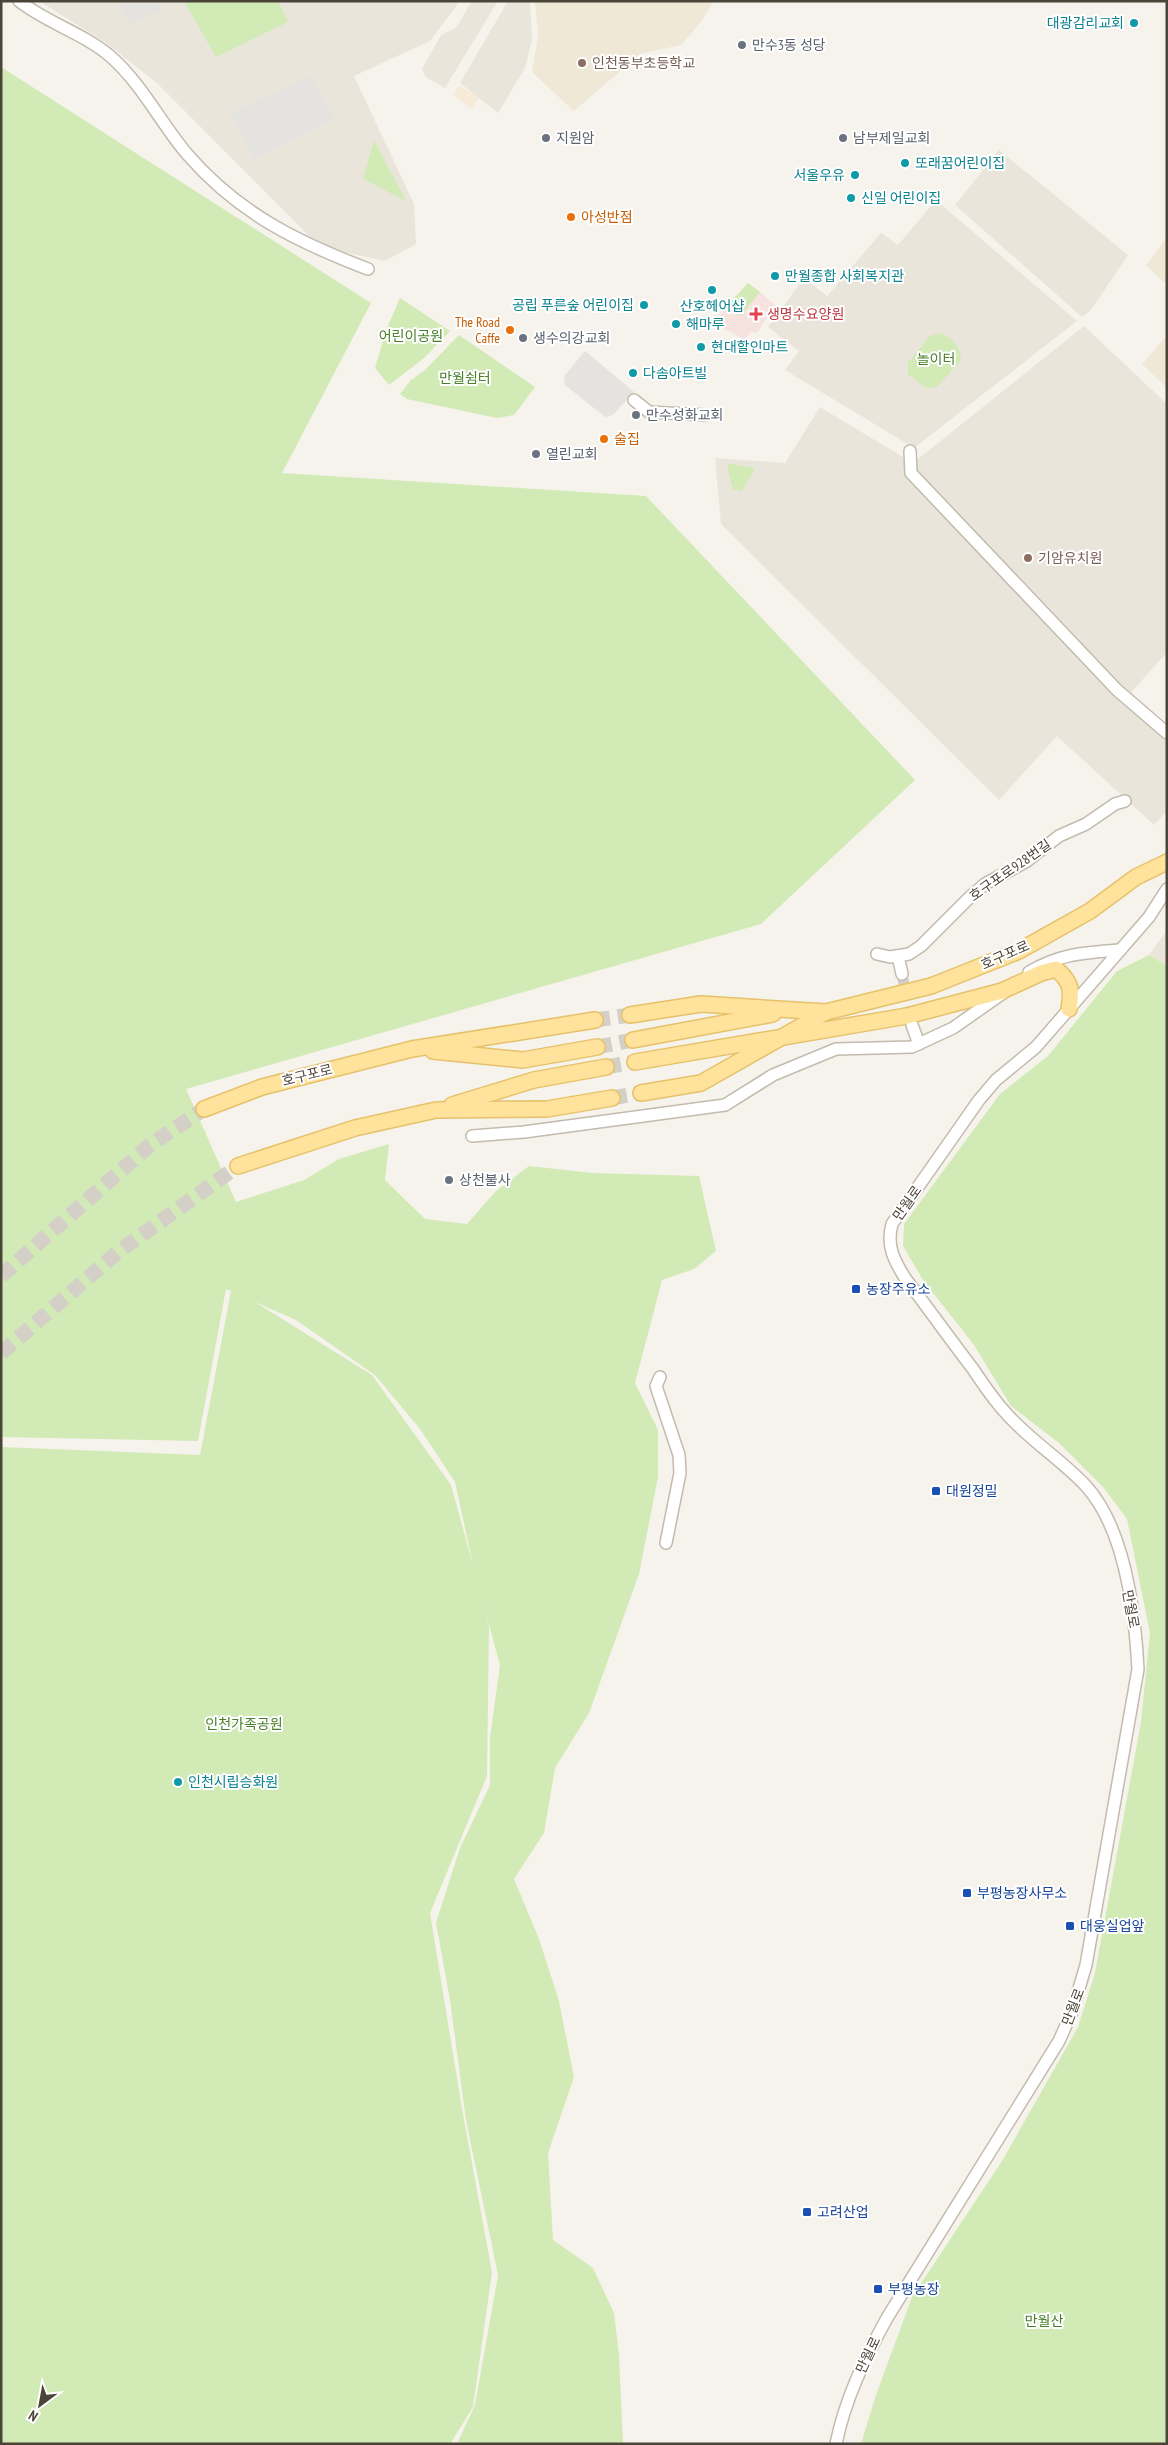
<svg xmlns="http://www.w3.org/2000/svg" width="1168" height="2445" font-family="'PT Sans Narrow','Noto Sans KR',sans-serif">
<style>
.residential{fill:#eae5da}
.commercial{fill:#f7ead8}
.education{fill:#efe8d6}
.medical{fill:#f6e3e0}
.green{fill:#d2eab5;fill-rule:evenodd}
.parking{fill:#e5e3e0}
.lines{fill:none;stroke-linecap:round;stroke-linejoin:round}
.minor-tunnel{stroke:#d4d0c8;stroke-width:11;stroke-dasharray:11 5.5;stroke-linecap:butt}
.major-tunnel{stroke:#d4d0c8;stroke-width:15;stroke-dasharray:15 8;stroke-linecap:butt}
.minor-casing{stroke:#c2bbae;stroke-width:14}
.major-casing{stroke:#e6c16a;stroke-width:18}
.minor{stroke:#fff;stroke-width:11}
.major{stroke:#ffe39c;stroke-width:15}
.culture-dot{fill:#0f9aa8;stroke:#fff;stroke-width:2}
.worship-dot{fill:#6b7280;stroke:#fff;stroke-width:2}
.education-dot{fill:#8d6e63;stroke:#fff;stroke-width:2}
.food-dot{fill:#e8710a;stroke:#fff;stroke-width:2}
.health-dot{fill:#e0444e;stroke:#fff;stroke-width:2}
.transit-dot{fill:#1a4fb4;stroke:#fff;stroke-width:2}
.labels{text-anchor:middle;stroke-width:4;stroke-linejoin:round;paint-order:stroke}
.culture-label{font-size:14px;fill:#0d838f;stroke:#fff;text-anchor:start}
.worship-label{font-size:14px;fill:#5b616d;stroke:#fff;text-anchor:start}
.education-label{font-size:14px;fill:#785e54;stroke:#fff;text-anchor:start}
.food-label{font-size:14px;fill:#c56008;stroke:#fff;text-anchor:start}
.health-label{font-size:14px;fill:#be3a42;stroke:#fff;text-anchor:start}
.park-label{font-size:14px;fill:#4a7f2a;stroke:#fff}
.street-label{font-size:14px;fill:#4b4439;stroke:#fff}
.transit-label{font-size:14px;fill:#164399;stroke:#fff;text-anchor:start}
</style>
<rect width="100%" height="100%" fill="#f6f3ec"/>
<g class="residential">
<polygon points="39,1 460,1 430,41 354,76 414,204 416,244 385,261 320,247 158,84 105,42"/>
<polygon points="472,1 498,1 445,88 426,77 422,69 441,35 456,28"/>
<polygon points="508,1 530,1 532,40 525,68 498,113 460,83"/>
<polygon points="999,150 1128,255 1091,310 1082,317 955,205"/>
<polygon points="936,200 1077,321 914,448 785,370 799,351 768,327 804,278 827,296 881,233 898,245"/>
<polygon points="1084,326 1167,404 1167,652 1122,703 1167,742 1167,811 1154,825 1057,736 999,800 721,524 715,458 785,463 820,407 913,463"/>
<polygon points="1167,930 1167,966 1149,955"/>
</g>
<polygon class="commercial" points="459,85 479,98 472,109 453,95"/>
<g class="education">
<polygon points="535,1 714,1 701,22 681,45 640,54 574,111 532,72 538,35"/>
<polygon points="1167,238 1167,285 1146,265"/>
<polygon points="1167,335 1167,388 1142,364"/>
</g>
<polygon class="medical" points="760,292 775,305 757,333 751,332 745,340 715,323 726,307 741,316"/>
<g class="green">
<polygon points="184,1 278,1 288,22 216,57"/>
<path d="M1,67L371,303L282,473L646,496L915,780L761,924L186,1089L236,1202L304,1180L339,1159L389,1144L385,1180L425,1219L467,1224L496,1191L529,1166L592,1173L699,1176L716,1251L694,1269L662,1280L635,1383L658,1430V1477L639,1574L589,1713L555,1768L544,1833L514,1879L539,1939L559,2001L574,2077L548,2153L553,2240L593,2268L614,2313L619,2355L623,2444H457L475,2405L498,2275L466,2120L450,2000L436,1923L460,1848L490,1785V1738L500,1665L481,1595L489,1626L487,1776L430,1913L462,2109L492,2272L473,2407L450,2444H1V1447L200,1455L231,1291L226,1289L198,1441L1,1437ZM255,1302L296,1320L375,1375L420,1429L455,1482L473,1565L451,1485L372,1375Z"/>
<polygon points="374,140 406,201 363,179"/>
<polygon points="748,283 760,292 741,316 726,307"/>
<polygon points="400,298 450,331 424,358 389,385 375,368 387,328"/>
<path d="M941,333C954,340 960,346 961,360L937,387L926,388L908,374V363L930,336Z"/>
<polygon points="459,335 535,387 514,415 497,418 407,399 400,394 411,380 424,371"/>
<polygon points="729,464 753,467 754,471 742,491 733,490 727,466"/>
<polygon points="1149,955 1167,966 1167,2444 861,2444 876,2395 912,2297 1002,2161 1078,2027 1095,1973 1141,1722 1150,1633 1127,1519 1103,1487 1059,1443 1011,1406 974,1345 923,1280 903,1246 904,1224 1000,1094 1048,1056 1117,971"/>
</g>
<g class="parking">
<polygon points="117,1 157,1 162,10 130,25"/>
<polygon points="310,75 335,119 254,159 231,113"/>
<polygon points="585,351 634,392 613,415 605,417 564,384 565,375"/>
</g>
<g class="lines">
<polyline class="minor-tunnel" points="902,974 911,1022"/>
<g class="major-tunnel">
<polyline points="595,1020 630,1015"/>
<polyline points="597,1047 633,1040"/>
<polyline points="606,1067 635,1062"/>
<polyline points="612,1098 641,1093"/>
<polyline points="1,1276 150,1145 204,1109"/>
<polyline points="1,1353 118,1252 238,1166"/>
</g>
<g class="minor-casing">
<g id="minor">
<path d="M19,1C47,23 83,33 110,56C142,84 160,122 187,154C238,213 297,242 368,269"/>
<polyline points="634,400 649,412 705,415"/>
<polyline points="910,451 911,473 1117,690 1167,733"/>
<polyline points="877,954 890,957 909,954 921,946 971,896 985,884 1027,861 1059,836 1086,824 1115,804 1125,801"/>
<polyline points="898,956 902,974"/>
<path d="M1029,972C1062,953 1083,953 1120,950"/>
<polyline points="912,1025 919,1044"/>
<polyline points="472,1136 524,1132 725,1105 773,1075 836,1049 912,1047 953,1028 1003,993"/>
<polyline points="660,1377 656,1386 679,1455 680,1473 666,1543"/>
<path d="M836,2444C845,2399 865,2358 887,2318L1059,2041L1072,2012L1086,1965L1138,1669C1135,1612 1125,1529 1086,1486C1061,1459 1029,1440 1005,1412C993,1399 983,1384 973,1369C950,1339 928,1308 905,1278C894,1260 886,1246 892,1224L979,1100L996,1080L1036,1047L1149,917L1167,889"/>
</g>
</g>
<g class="major-casing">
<g id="major">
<polyline points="630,1015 701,1004 826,1012"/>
<polyline points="633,1040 773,1014"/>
<polyline points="433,1051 523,1060 597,1047"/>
<path d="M635,1062L907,1016L1002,991L1041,973L1056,969C1072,982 1072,991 1069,1009"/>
<polyline points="641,1093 701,1083 826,1012 931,986 1019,951 1090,911 1136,877 1167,862"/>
<polyline points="452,1105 534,1080 606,1067"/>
<polyline points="204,1109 262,1087 412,1049 595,1020"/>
<polyline points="238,1166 355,1128 436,1110 547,1109 612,1098"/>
</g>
</g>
<use href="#minor" class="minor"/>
<use href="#major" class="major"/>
</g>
<g class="culture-dot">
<circle cx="1134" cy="23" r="5"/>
<circle cx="905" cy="163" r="5"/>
<circle cx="855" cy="175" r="5"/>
<circle cx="851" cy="198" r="5"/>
<circle cx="775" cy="276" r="5"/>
<circle cx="712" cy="290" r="5"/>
<circle cx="644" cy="305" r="5"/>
<circle cx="676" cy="324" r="5"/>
<circle cx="701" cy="347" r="5"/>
<circle cx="633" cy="373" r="5"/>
<circle cx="178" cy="1782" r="5"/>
</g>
<g class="worship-dot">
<circle cx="742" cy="45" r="5"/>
<circle cx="546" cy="138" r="5"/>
<circle cx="843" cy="138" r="5"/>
<circle cx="523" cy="338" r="5"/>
<circle cx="636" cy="415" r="5"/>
<circle cx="536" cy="454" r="5"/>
<circle cx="449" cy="1180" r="5"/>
</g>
<g class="education-dot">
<circle cx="582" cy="63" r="5"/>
<circle cx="1028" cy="558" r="5"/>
</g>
<g class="food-dot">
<circle cx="571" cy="217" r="5"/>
<circle cx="510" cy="330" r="5"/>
<circle cx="604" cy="439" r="5"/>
</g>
<path class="health-dot" d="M753.5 306.5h5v5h5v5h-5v5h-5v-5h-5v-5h5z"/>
<g class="transit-dot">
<rect x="851" y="1284" width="10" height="10" rx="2.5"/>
<rect x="931" y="1486" width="10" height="10" rx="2.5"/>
<rect x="962" y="1888" width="10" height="10" rx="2.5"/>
<rect x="1065" y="1921" width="10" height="10" rx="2.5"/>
<rect x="802" y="2207" width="10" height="10" rx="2.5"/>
<rect x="873" y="2284" width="10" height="10" rx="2.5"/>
</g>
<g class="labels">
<g class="culture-label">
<text x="1124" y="28" text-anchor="end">대광감리교회</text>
<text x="915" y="168">또래꿈어린이집</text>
<text x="845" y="180" text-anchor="end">서울우유</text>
<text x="861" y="203">신일 어린이집</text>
<text x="785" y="281">만월종합 사회복지관</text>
<text x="634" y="310" text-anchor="end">공립 푸른숲 어린이집</text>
<text x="712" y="311" text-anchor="middle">산호헤어샵</text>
<text x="686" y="329">해마루</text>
<text x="711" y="352">현대할인마트</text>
<text x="643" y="378">다솜아트빌</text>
<text x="188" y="1787">인천시립승화원</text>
</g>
<g class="worship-label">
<text x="752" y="50">만수3동 성당</text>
<text x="556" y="143">지원암</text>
<text x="853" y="143">남부제일교회</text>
<text x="533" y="343">생수의강교회</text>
<text x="646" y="420">만수성화교회</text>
<text x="546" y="459">열린교회</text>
<text x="459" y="1185">상천불사</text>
</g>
<g class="education-label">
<text x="592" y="68">인천동부초등학교</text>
<text x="1038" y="563">기암유치원</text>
</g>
<g class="food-label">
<text x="581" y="222">아성반점</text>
<text x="500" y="327" text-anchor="end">The Road<tspan x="500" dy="16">Caffe</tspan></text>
<text x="614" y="444">술집</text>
</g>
<g class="health-label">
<text x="767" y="319">생명수요양원</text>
</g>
<g class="park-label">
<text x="411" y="341">어린이공원</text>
<text x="936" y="364">놀이터</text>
<text x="465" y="383">만월쉼터</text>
<text x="244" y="1729">인천가족공원</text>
<text x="1044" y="2326">만월산</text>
</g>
<g class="street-label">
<text transform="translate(1010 870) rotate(-35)" y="5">호구포로928번길</text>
<text transform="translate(1005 955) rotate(-24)" y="5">호구포로</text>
<text transform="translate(307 1075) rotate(-14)" y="5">호구포로</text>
<text transform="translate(907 1203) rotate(-55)" y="5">만월로</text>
<text transform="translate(1131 1609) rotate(79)" y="5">만월로</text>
<text transform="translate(1073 2007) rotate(-69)" y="5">만월로</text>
<text transform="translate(868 2355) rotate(-65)" y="5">만월로</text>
</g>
<g class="transit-label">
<text x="866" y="1294">농장주유소</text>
<text x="946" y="1496">대원정밀</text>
<text x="977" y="1898">부평농장사무소</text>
<text x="1080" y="1931">대웅실업앞</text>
<text x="817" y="2217">고려산업</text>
<text x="888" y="2294">부평농장</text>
</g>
</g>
<rect width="1168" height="2445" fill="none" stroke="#4b4439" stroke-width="5"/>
<g transform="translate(40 2405) rotate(212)" stroke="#ffffff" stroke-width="4" paint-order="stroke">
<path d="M0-4L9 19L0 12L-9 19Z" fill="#4b4439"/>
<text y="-8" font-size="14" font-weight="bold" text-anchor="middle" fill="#4b4439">N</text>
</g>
</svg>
